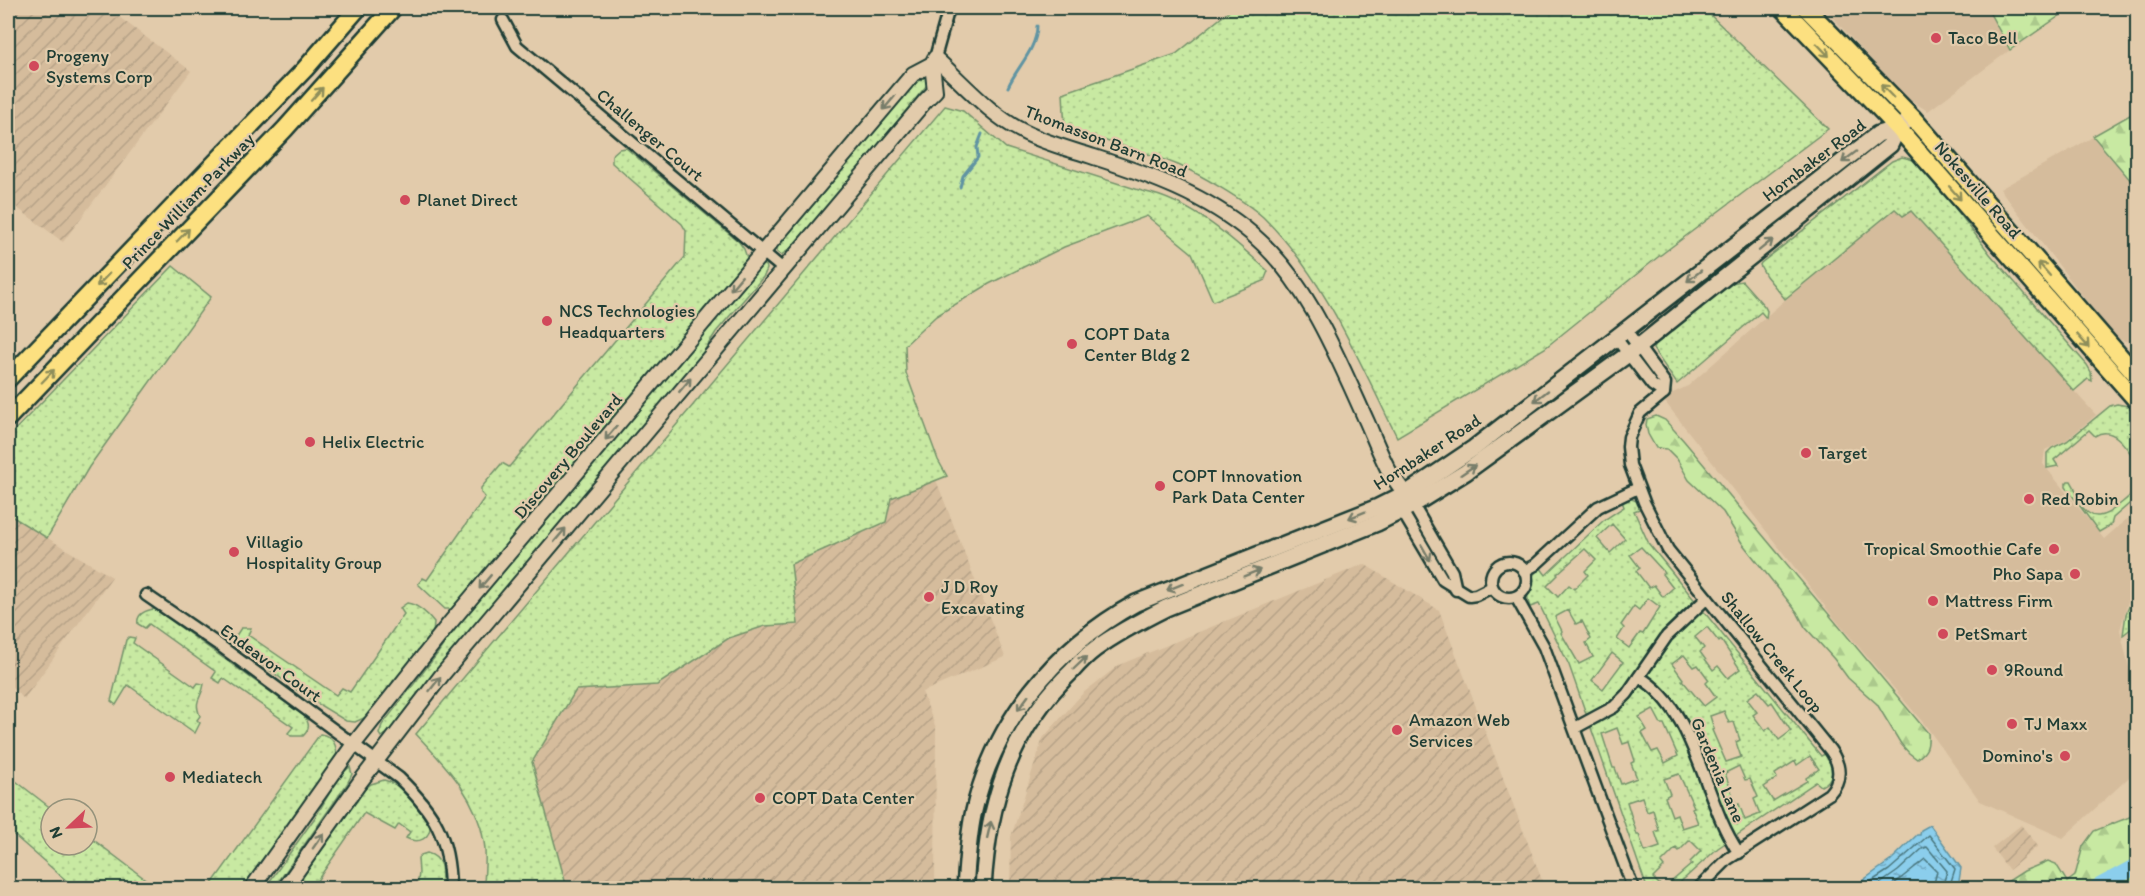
<svg xmlns="http://www.w3.org/2000/svg" width="2145" height="896" font-family="Itim,sans-serif">
<style>
.built{fill:#d5bc9c}
.industrial{fill:url(#industrial-furrows)}
.grass{fill:url(#grass-dots);stroke:#74936b;stroke-width:1.5;fill-rule:evenodd}
.forest{fill:url(#forest-firs);stroke:#74936b;stroke-width:1.5}
.water{fill:url(#water-ripples);stroke:#6094a2;stroke-width:1.5}
.lines{fill:none;stroke-linecap:round;stroke-linejoin:round}
.shore{stroke:#4a777e;stroke-width:1.5}
.stream{stroke:#6094a2;stroke-width:3}
.river{stroke:#8bceec;stroke-width:16}
.minor-casing{stroke:#1f3d34;stroke-width:15}
.tertiary-casing{stroke:#1f3d34;stroke-width:18}
.secondary-casing{stroke:#1f3d34;stroke-width:20}
.trunk-casing{stroke:#1f3d34;stroke-width:21}
.minor{stroke:#e2cbab;stroke-width:10}
.tertiary{stroke:#e2cbab;stroke-width:14}
.secondary{stroke:#e2cbab;stroke-width:15}
.trunk{stroke:#fce080;stroke-width:16}
.oneway{stroke:#8e8e5a}
.oneway2{stroke:#777d6a}
.poi-dot{fill:#d1495b;stroke:#e2cbab;stroke-width:2}
.labels{text-anchor:middle;stroke-width:4.5;stroke-linejoin:round;paint-order:stroke}
.poi-label{font-size:18px;fill:#1f3d34;stroke:#e2cbab;text-anchor:start}
.street-label{font-size:18px;fill:#1f3d34;stroke:#e2cbab}
</style>
<defs>
<pattern id="industrial-furrows" width="10" height="10" patternUnits="userSpaceOnUse" patternTransform="scale(1.5)"><rect width="10" height="10" fill="#d5bc9c"/><path d="M-1 1l2-2M0 10L10 0M9 11l2-2" fill="none" stroke="#b6a287"/></pattern>
<pattern id="grass-dots" width="8" height="8" patternUnits="userSpaceOnUse" patternTransform="scale(1.5)"><rect width="8" height="8" fill="#c8e9a2"/><path d="M2 2h.1M6 6h.1" fill="none" stroke="#abc98c" stroke-width="1.8" stroke-linecap="round"/></pattern>
<pattern id="forest-firs" width="22" height="20" patternUnits="userSpaceOnUse" patternTransform="scale(1.5)"><rect width="22" height="20" fill="#c8e9a2"/><path d="M5 1l3.5 6h-7zM16 11l3.5 6h-7z" fill="#abc98c"/></pattern>
<pattern id="water-ripples" width="26" height="14" patternUnits="userSpaceOnUse" patternTransform="scale(1.5)"><rect width="26" height="14" fill="#8bceec"/><path d="M2 4q2-2 4 0t4 0M15 11q2-2 4 0t4 0" fill="none" stroke="#71a8c0"/></pattern>
</defs>
<rect width="100%" height="100%" fill="#e2cbab"/>
<filter id="ink" filterUnits="userSpaceOnUse"><feTurbulence type="fractalNoise" baseFrequency=".0167" numOctaves="2"/><feDisplacementMap in="SourceGraphic" scale="12" xChannelSelector="R" yChannelSelector="G"/><feConvolveMatrix kernelMatrix="1 2 1 2 8 2 1 2 1" color-interpolation-filters="sRGB"/></filter>
<g filter="url(#ink)">
<g class="built">
<polygon points="1824,8 1987,8 2010,50 1928,111 1905,97"/>
<polygon points="2093,137 2137,189 2137,342 2136,344 2115,338 2000,189"/>
<polygon points="1903,203 2096,415 2066,440 2045,450 2043,464 2104,539 2137,510 2137,578 2134,580 2120,630 2132,680 2137,695 2137,770 2063,838 1980,801 1926,726 1835,619 1662,398 1688,386 1786,299"/>
</g>
<g class="industrial">
<polygon points="8,8 107,8 191,71 63,242 8,201"/>
<polygon points="936,480 1005,657 922,692 936,728 935,888 567,888 532,762 576,689 657,685 729,638 765,626 798,624 791,564 886,522 890,498"/>
<polygon points="8,514 112,577 24,699 8,683"/>
<polygon points="1364,564 1439,610 1545,888 1010,888 1011,837 1043,738 1083,693 1119,665"/>
<polygon points="2021,825 2038,846 2009,870 1992,848"/>
</g>
<g class="grass">
<path d="M1233,8H1703L1828,129L1658,257L1545,348L1397,437C1359,361 1325,278 1263,217C1245,201 1200,174 1178,165C1141,150 1103,140 1065,130L1063,93L1176,54Z"/>
<polygon points="923,75 929,76 927,85 794,247 781,255 777,252 777,243 915,78"/>
<path d="M945,106L963,111L1006,148L1142,191C1191,201 1232,238 1268,271L1264,281L1213,301L1192,253L1147,216L1064,247L989,284L936,316L905,345L906,373L938,460L947,476L891,498L886,522L791,564L798,624L765,626L729,638L657,685L576,690L532,762L567,888H484C484,874 487,857 484,842C477,797 446,766 416,734Z"/>
<polygon points="626,148 739,242 744,249 747,258 742,268 454,609 445,609 418,584 423,578 427,580 485,497 481,493 481,488 502,463 509,467 685,257 686,231 682,224 612,163 612,155 619,149"/>
<polygon points="1902,157 1914,160 1941,189 1990,254 2087,365 2091,372 2092,381 2088,379 2074,391 1911,211 1903,216 1895,209 1785,299 1766,276 1760,265 1761,263 1892,161"/>
<polygon points="762,265 766,265 767,269 764,276 716,332 697,362 392,731 381,737 379,734 382,725 438,653 459,621 757,267"/>
<polygon points="173,266 211,297 89,467 47,538 8,514 8,437"/>
<polygon points="1742,281 1765,307 1767,311 1766,318 1761,312 1677,384 1653,349 1657,340 1731,283"/>
<path d="M2117,404L2128,406L2137,413V463C2128,449 2113,424 2095,436L2089,430L2054,460L2058,466L2047,468V453L2052,448L2067,441L2110,406Z"/>
<path d="M2068,481H2071C2078,491 2075,495 2080,503C2091,523 2105,517 2119,505C2125,500 2132,495 2137,488V497L2113,518L2111,525L2099,532L2066,487V483Z"/>
<path d="M1629,498L1639,502L1642,508L1634,511L1649,544L1821,756L1827,753C1836,764 1834,781 1821,786L1816,782L1718,848L1674,888H1664L1692,864L1690,862L1701,851L1690,840L1679,851L1676,848L1661,863L1664,867L1653,878L1663,888H1647L1569,665L1539,604L1530,607C1524,594 1530,577 1540,567L1546,575L1604,520L1624,507L1622,501ZM1612,524L1625,539L1610,553L1597,538ZM1641,547L1664,572L1662,574L1673,588L1663,597L1654,585L1649,588L1636,571L1640,568L1630,555ZM1585,549L1596,560L1585,571L1588,575L1574,589L1569,585L1558,597L1547,586L1558,575L1557,574ZM1648,598L1660,607L1643,634L1640,633L1629,648L1617,639L1624,628L1621,625L1634,606L1639,610ZM1568,610L1576,624L1582,621L1591,639L1586,643L1593,657L1579,664L1561,633L1562,631L1555,617ZM1707,627L1719,642L1721,640L1740,669L1728,678L1718,666L1713,670L1700,652L1704,648L1695,637ZM1612,653L1623,662L1603,689L1592,680ZM1684,655L1694,667L1698,665L1709,680L1706,683L1716,697L1704,706L1682,680L1683,679L1672,664ZM1758,691L1769,704L1772,702L1791,731L1779,740L1770,727L1765,731L1753,715L1757,712L1747,699ZM1653,709L1661,724H1664L1678,756L1665,763L1658,750L1652,752L1642,733L1647,730L1639,717ZM1724,711L1729,723L1734,722L1740,740L1736,742L1741,757L1726,762L1712,730L1714,729L1710,716ZM1617,728L1623,744L1629,742L1635,761L1631,763L1637,778L1621,784L1615,768H1613L1602,734ZM1810,756L1819,769L1806,778L1807,781L1773,801L1764,787L1777,778L1775,774L1795,761L1797,765ZM1739,766L1745,780L1750,779L1758,797L1754,799L1760,814L1745,820L1739,804L1736,805L1725,773ZM1679,774L1694,807L1692,808L1698,823L1682,828L1677,814L1672,816L1665,797L1670,794L1664,779ZM1642,797L1647,812L1653,810L1659,830L1655,832L1660,847L1645,852L1639,835H1637L1627,802Z"/>
<polygon points="2137,579 2137,624 2123,635 2126,614 2136,589"/>
<path d="M407,603C417,604 428,614 434,622L433,634L365,720L364,718L355,722L346,721L305,696L233,643V640L241,628H251L248,635L336,695L342,688L350,692L404,614L400,608Z"/>
<path d="M155,609L304,716C310,724 310,729 303,736H291L288,733L293,727L223,678L220,683L212,678L216,672L149,624L145,628L138,624C136,614 146,610 155,609Z"/>
<path d="M129,637L135,638L133,643L195,687L198,683L204,684C202,699 193,699 200,716L197,720L200,723L195,733L128,685L116,705L111,701L126,640Z"/>
<path d="M320,734C334,736 337,746 337,759L245,888H209Z"/>
<polygon points="350,767 352,774 347,784 274,888 265,888 316,816 340,775"/>
<polygon points="8,775 52,809 51,845 87,845 87,835 157,888 75,888 8,830"/>
<path d="M384,780C403,784 420,808 430,824C431,838 419,845 406,838L410,832L399,824L395,830L364,813L312,888H295L364,790L371,784Z"/>
<path d="M427,853C445,858 442,873 441,888H417L419,873L418,858L421,855Z"/>
</g>
<g class="forest">
<polygon points="1987,8 2071,8 2010,50"/>
<polygon points="2137,111 2137,139 2131,149 2137,157 2137,188 2093,136"/>
<path d="M1656,416L1665,420L1684,441L1928,733C1929,747 1927,751 1917,759L1909,753L1901,744L1877,704L1848,678L1834,659L1805,627L1797,612L1742,543L1723,512L1689,480L1677,459L1667,449L1656,448L1648,434L1646,425L1647,419Z"/>
<polygon points="2137,814 2137,888 1992,888 1997,885 2004,884 2024,871 2048,861 2056,864 2067,882 2075,876 2083,846 2094,831"/>
</g>
<polygon class="water" points="1930,825 1961,868 1959,881 1954,888 1852,888 1890,861 1917,835 1920,835 1921,830"/>
<g class="lines">
<g class="shore">
<polyline points="1861,888 1889,870 1929,835 1955,869 1949,888"/>
<polyline points="1874,888 1898,871 1922,849 1927,847 1947,871 1942,888"/>
<polyline points="1889,888 1925,859 1937,871 1933,888"/>
</g>
<g class="stream">
<path d="M1008,87C1017,67 1037,49 1037,26"/>
<polyline points="960,187 963,176 978,157 977,147 982,134"/>
</g>
<polyline class="river" points="2096,888 2138,865"/>
<g class="minor-casing">
<g id="minor">
<polyline points="503,20 517,46 783,269"/>
<polyline points="935,58 949,8"/>
<path d="M1626,330L1665,383L1664,393L1640,413L1629,437L1628,447L1630,465L1644,502L1668,550L1830,750C1841,765 1842,780 1829,794L1728,859L1699,888"/>
<polyline points="1616,338 1652,385 1664,393"/>
<polyline points="1413,505 1452,572 1456,590"/>
<polyline points="1402,511 1443,580 1469,596 1476,595 1492,587"/>
<circle cx="1509" cy="580" r="18"/>
<polyline points="1524,571 1535,565 1598,507 1638,488"/>
<path d="M146,595L219,645L399,778C435,813 449,837 450,888"/>
<polyline points="1516,597 1544,647 1633,888"/>
<path d="M1639,677C1698,711 1702,800 1739,853"/>
<polyline points="1575,728 1614,707 1627,694 1667,636 1707,598"/>
</g>
</g>
<g class="tertiary-casing">
<g id="tertiary">
<path d="M252,888L354,744L449,624L913,74L932,64L935,58C962,82 989,114 1022,131C1044,143 1070,149 1094,157C1150,175 1206,195 1252,234C1308,282 1337,356 1367,422C1374,438 1381,456 1389,471C1396,481 1403,491 1410,501"/>
<polyline points="285,888 360,782 442,675 926,100 935,91 932,64"/>
</g>
</g>
<g class="secondary-casing">
<g id="secondary">
<path d="M965,888C967,864 968,839 973,815C993,723 1054,648 1136,603L1378,507L1410,491L1474,448L1878,134L1898,128L1906,122"/>
<path d="M983,888C988,804 1009,731 1072,671C1079,663 1087,655 1095,649C1117,633 1142,620 1166,608L1377,523L1413,505L1466,472L1638,347L1890,145L1898,128"/>
</g>
</g>
<g class="trunk-casing">
<g id="trunk">
<polyline points="1783,8 1898,128 2138,402"/>
<polyline points="1806,8 1912,117 2138,377"/>
<polyline points="8,379 305,69 358,8"/>
<polyline points="8,418 285,129 393,8"/>
</g>
</g>
<use href="#minor" class="minor"/>
<use href="#tertiary" class="tertiary"/>
<use href="#secondary" class="secondary"/>
<use href="#trunk" class="trunk"/>
</g>
<defs><path id="oneway-shaft" d="M-6 0H5M1.5-3L5.5 0L1.5 3" fill="none" stroke-width="1.6" stroke-linecap="round" stroke-linejoin="round" transform="scale(1.5)"/></defs>
<g class="oneway">
<use href="#oneway-shaft" transform="translate(1823 50) rotate(46)"/>
<use href="#oneway-shaft" transform="translate(1887 91) rotate(-134)"/>
<use href="#oneway-shaft" transform="translate(317 94) rotate(-48)"/>
<use href="#oneway-shaft" transform="translate(1955 193) rotate(49)"/>
<use href="#oneway-shaft" transform="translate(183 235) rotate(-46)"/>
<use href="#oneway-shaft" transform="translate(2044 269) rotate(-131)"/>
<use href="#oneway-shaft" transform="translate(103 280) rotate(134)"/>
<use href="#oneway-shaft" transform="translate(2083 341) rotate(49)"/>
<use href="#oneway-shaft" transform="translate(48 376) rotate(-46)"/>
</g>
<g class="oneway2">
<use href="#oneway-shaft" transform="translate(889 103) rotate(130)"/>
<use href="#oneway-shaft" transform="translate(1849 157) rotate(143)"/>
<use href="#oneway-shaft" transform="translate(1766 245) rotate(-39)"/>
<use href="#oneway-shaft" transform="translate(1694 276) rotate(142)"/>
<use href="#oneway-shaft" transform="translate(736 283) rotate(130)"/>
<use href="#oneway-shaft" transform="translate(685 385) rotate(-50)"/>
<use href="#oneway-shaft" transform="translate(1541 396) rotate(142)"/>
<use href="#oneway-shaft" transform="translate(611 433) rotate(130)"/>
<use href="#oneway-shaft" transform="translate(1468 470) rotate(-34)"/>
<use href="#oneway-shaft" transform="translate(1357 515) rotate(158)"/>
<use href="#oneway-shaft" transform="translate(560 535) rotate(-50)"/>
<use href="#oneway-shaft" transform="translate(1426 553) rotate(60)"/>
<use href="#oneway-shaft" transform="translate(1252 573) rotate(-22)"/>
<use href="#oneway-shaft" transform="translate(485 582) rotate(130)"/>
<use href="#oneway-shaft" transform="translate(1175 587) rotate(158)"/>
<use href="#oneway-shaft" transform="translate(1080 663) rotate(-44)"/>
<use href="#oneway-shaft" transform="translate(435 684) rotate(-52)"/>
<use href="#oneway-shaft" transform="translate(1023 703) rotate(126)"/>
<use href="#oneway-shaft" transform="translate(989 830) rotate(-77)"/>
<use href="#oneway-shaft" transform="translate(318 841) rotate(-55)"/>
</g>
</g>
<g class="poi-dot">
<circle cx="1936" cy="38" r="6"/>
<circle cx="34" cy="66" r="6"/>
<circle cx="405" cy="200" r="6"/>
<circle cx="547" cy="321" r="6"/>
<circle cx="1072" cy="344" r="6"/>
<circle cx="310" cy="442" r="6"/>
<circle cx="1806" cy="453" r="6"/>
<circle cx="1160" cy="486" r="6"/>
<circle cx="2029" cy="499" r="6"/>
<circle cx="2054" cy="549" r="6"/>
<circle cx="234" cy="552" r="6"/>
<circle cx="2075" cy="574" r="6"/>
<circle cx="929" cy="597" r="6"/>
<circle cx="1933" cy="601" r="6"/>
<circle cx="1943" cy="634" r="6"/>
<circle cx="1992" cy="670" r="6"/>
<circle cx="2012" cy="724" r="6"/>
<circle cx="1397" cy="730" r="6"/>
<circle cx="2065" cy="756" r="6"/>
<circle cx="170" cy="777" r="6"/>
<circle cx="760" cy="798" r="6"/>
</g>
<g class="labels">
<g class="poi-label">
<text x="1948" y="44">Taco Bell</text>
<text x="46" y="62">Progeny<tspan x="46" dy="21">Systems Corp</tspan></text>
<text x="417" y="206">Planet Direct</text>
<text x="559" y="317">NCS Technologies<tspan x="559" dy="21">Headquarters</tspan></text>
<text x="1084" y="340">COPT Data<tspan x="1084" dy="21">Center Bldg 2</tspan></text>
<text x="322" y="448">Helix Electric</text>
<text x="1818" y="459">Target</text>
<text x="1172" y="482">COPT Innovation<tspan x="1172" dy="21">Park Data Center</tspan></text>
<text x="2041" y="505">Red Robin</text>
<text x="246" y="548">Villagio<tspan x="246" dy="21">Hospitality Group</tspan></text>
<text x="2042" y="555" text-anchor="end">Tropical Smoothie Cafe</text>
<text x="2063" y="580" text-anchor="end">Pho Sapa</text>
<text x="941" y="593">J D Roy<tspan x="941" dy="21">Excavating</tspan></text>
<text x="1945" y="607">Mattress Firm</text>
<text x="1955" y="640">PetSmart</text>
<text x="2004" y="676">9Round</text>
<text x="1409" y="726">Amazon Web<tspan x="1409" dy="21">Services</tspan></text>
<text x="2024" y="730">TJ Maxx</text>
<text x="2053" y="762" text-anchor="end">Domino's</text>
<text x="182" y="783">Mediatech</text>
<text x="772" y="804">COPT Data Center</text>
</g>
<g class="street-label">
<text transform="translate(650 135) rotate(40)" y="6">Challenger Court</text>
<text transform="translate(1106 141) rotate(21)" y="6">Thomasson Barn Road</text>
<text transform="translate(1814 160) rotate(-37)" y="6">Hornbaker Road</text>
<text transform="translate(1978 190) rotate(49)" y="6">Nokesville Road</text>
<text transform="translate(188 201) rotate(-46)" y="6">Prince William Parkway</text>
<text transform="translate(1427 452) rotate(-33)" y="6">Hornbaker Road</text>
<text transform="translate(568 456) rotate(-50)" y="6">Discovery Boulevard</text>
<text transform="translate(1772 652) rotate(51)" y="6">Shallow Creek Loop</text>
<text transform="translate(271 663) rotate(36)" y="6">Endeavor Court</text>
<text transform="translate(1718 770) rotate(67)" y="6">Gardenia Lane</text>
</g>
</g>
<rect width="2145" height="896" fill="none" stroke="#e2cbab" stroke-width="30"/>
<rect x="15" y="15" width="2115" height="866" fill="none" stroke="#1f3d34" stroke-width="2" filter="url(#ink)"/>
<g transform="translate(69 827) rotate(247)"><circle r="28" fill="#e2cbab" stroke="#94927b" stroke-width="1.5"/>
<path d="M0-4.5L10 22L0 15L-10 22Z" fill="#d1495b"/>
<text y="-9" font-size="16" font-weight="bold" text-anchor="middle" fill="#1f3d34">N</text>
</g>
</svg>
